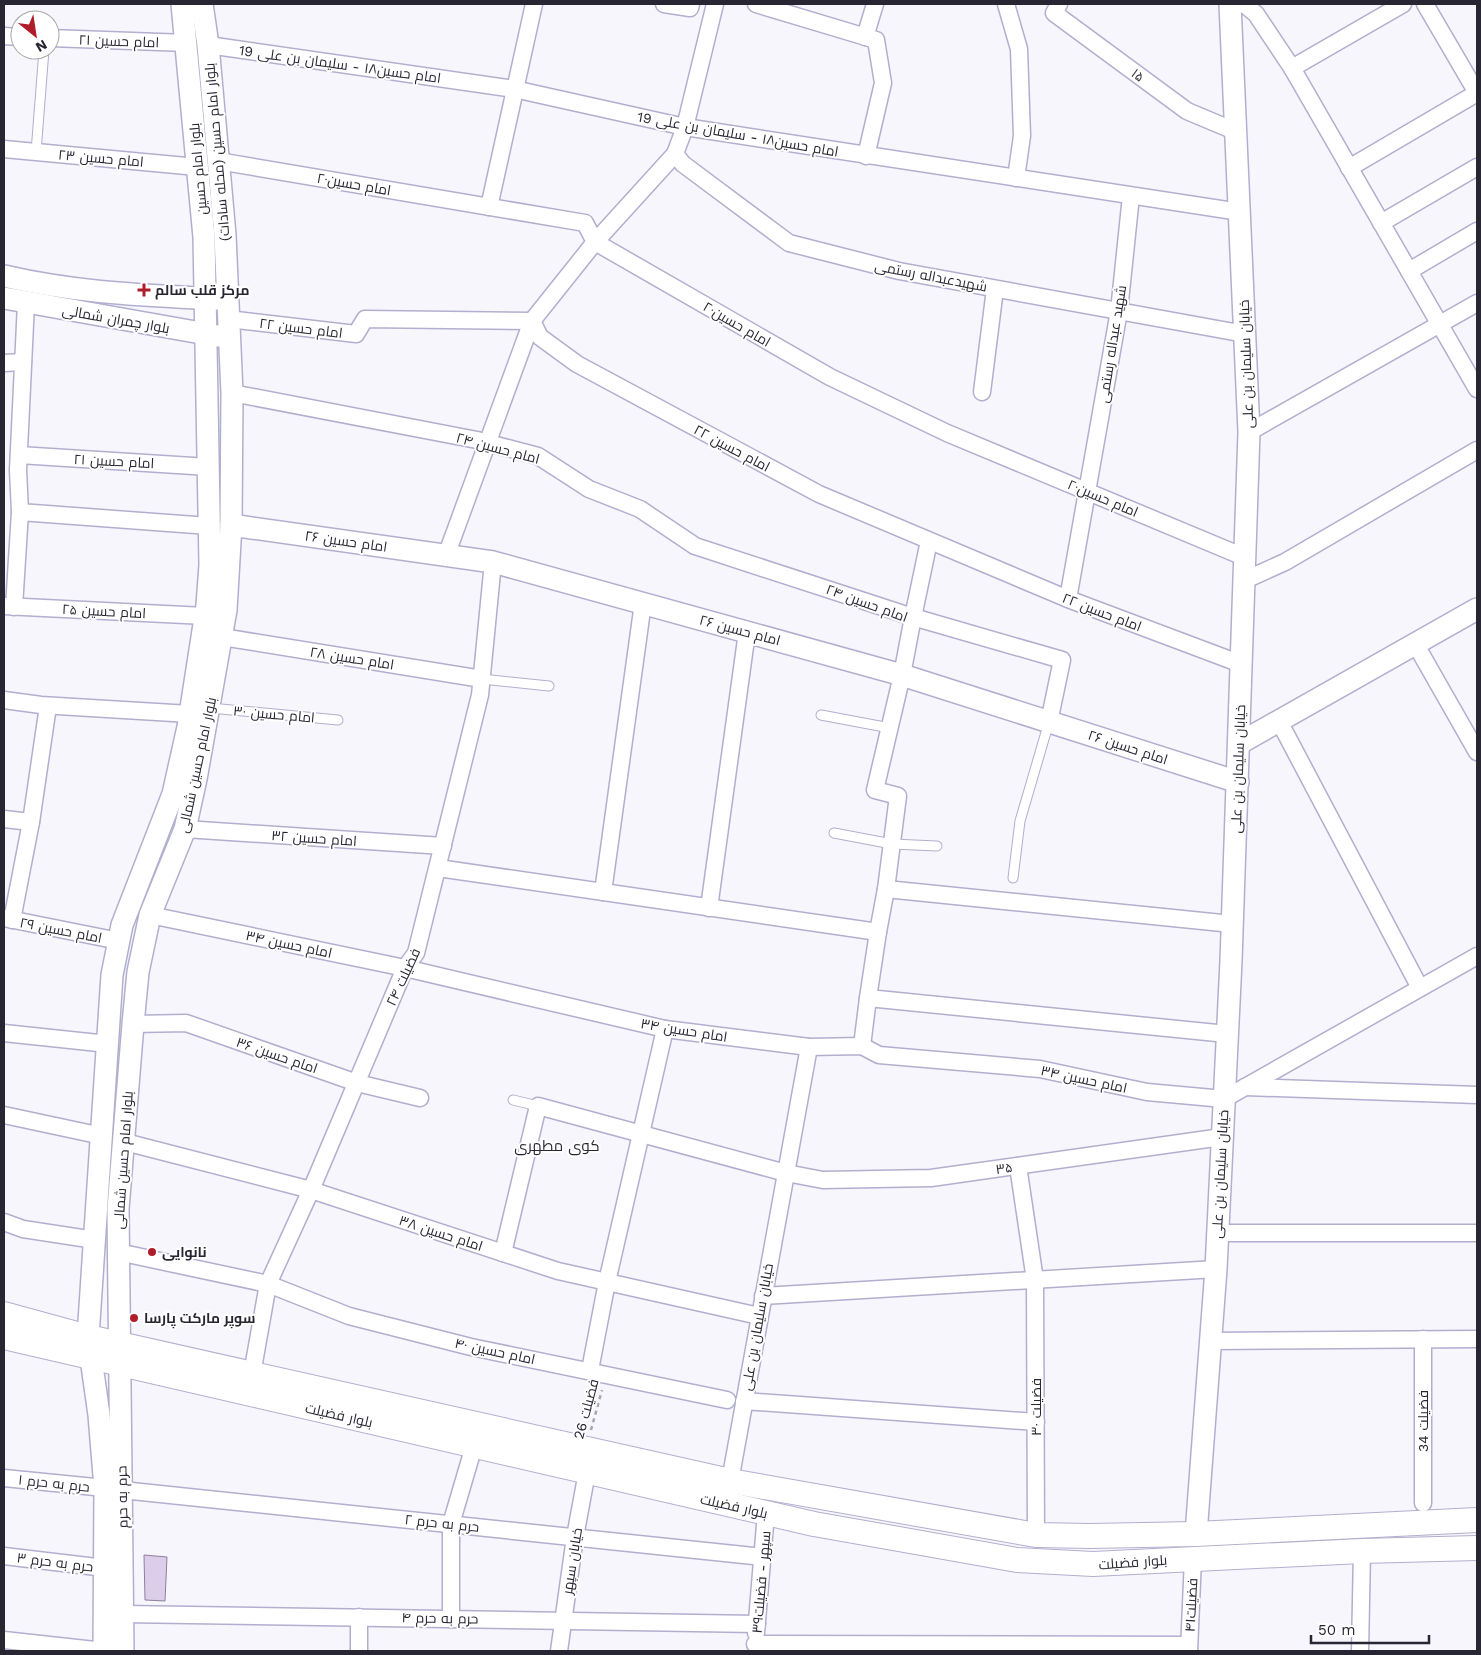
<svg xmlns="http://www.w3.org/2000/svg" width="1481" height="1655" font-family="'Work Sans',Cairo,sans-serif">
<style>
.building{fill:#dccdeb;stroke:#8e809c}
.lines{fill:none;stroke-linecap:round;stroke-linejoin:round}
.service-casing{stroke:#b1afce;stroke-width:11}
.minor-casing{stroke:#b1afce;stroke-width:19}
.tertiary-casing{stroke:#b1afce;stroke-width:24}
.secondary-casing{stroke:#b1afce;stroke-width:26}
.path{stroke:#a7a6af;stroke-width:2.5;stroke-dasharray:4 4;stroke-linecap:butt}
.service{stroke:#fff;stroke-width:9}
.minor{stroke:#fff;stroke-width:16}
.tertiary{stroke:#fff;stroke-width:21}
.secondary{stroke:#fff;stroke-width:24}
.poi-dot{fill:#af1d28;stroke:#fff;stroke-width:2}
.labels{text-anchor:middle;stroke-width:4;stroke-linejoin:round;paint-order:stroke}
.street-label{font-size:14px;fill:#272632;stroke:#fff}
.poi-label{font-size:14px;font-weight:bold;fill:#272632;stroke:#fff;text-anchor:start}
.neighbourhood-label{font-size:15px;fill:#272632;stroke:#fff}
</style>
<rect width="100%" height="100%" fill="#f7f6fd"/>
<polygon class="building" points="144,1555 167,1557 165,1601 145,1600"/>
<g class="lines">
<g class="service-casing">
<g id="service">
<polyline points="36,152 44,50"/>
<polyline points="482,679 549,686"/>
<polyline points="210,708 338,720"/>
<polyline points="821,715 890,728"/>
<polyline points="834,833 892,844 937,846"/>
<polyline points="1013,878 1020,821 1049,722"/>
<polyline points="513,1100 538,1106"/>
</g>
</g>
<g class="minor-casing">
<g id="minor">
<polyline points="664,4 690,8 691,4"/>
<polyline points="715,4 685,127 675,154 683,164 789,243 899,271 1245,334"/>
<polyline points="756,4 876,40 883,83 866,156"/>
<polyline points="1006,4 1019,49 1022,136 1016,178"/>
<polyline points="1059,4 1054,13 1187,111 1237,132"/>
<polyline points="1244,4 1256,14 1292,68 1477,389"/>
<polyline points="1425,4 1477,93"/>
<polyline points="4,36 20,37"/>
<polyline points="865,37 875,4"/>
<polyline points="50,38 187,43"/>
<polyline points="208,45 514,89 685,127 1240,212"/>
<polyline points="1292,68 1403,4"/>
<polyline points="4,149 197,167"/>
<polyline points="218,161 585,223 595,242 830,377 947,433 1244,557"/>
<polyline points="1349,168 1477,93"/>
<polyline points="489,207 534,4"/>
<polyline points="1381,223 1477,167"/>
<polyline points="1409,271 1477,231"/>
<polyline points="26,303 18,470 20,512 209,526"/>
<polyline points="228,319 356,334 365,319 532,321 540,337 577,364 819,494 1068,599 1241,664"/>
<polyline points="4,363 23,362"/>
<polyline points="982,392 995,289"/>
<polyline points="232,393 477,440 538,456 589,489 640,509 695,546 913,617 902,675 875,790 898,796 886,889"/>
<polyline points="1249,432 1477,303"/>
<polyline points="19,455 209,467"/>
<polyline points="929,541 913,617 1062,660 1049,722"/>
<polyline points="446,556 532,321 595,242 675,154"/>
<polyline points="1243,581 1285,562 1477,450"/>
<polyline points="1068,599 1119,311 1131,196"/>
<polyline points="4,606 205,616"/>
<polyline points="14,607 20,512"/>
<polyline points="222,637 482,679"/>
<polyline points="1416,645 1477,752"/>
<polyline points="4,700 41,705 190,714"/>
<polyline points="1279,721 1420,988"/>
<polyline points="4,819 31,822"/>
<polyline points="185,829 443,846"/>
<polyline points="438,868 878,932 886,889 1232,924"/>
<polyline points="603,892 643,603"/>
<polyline points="709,908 747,632"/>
<polyline points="150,915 405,968 665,1029 809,1047 862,1046 879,1055 1040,1069 1147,1092 1224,1099 1477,956"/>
<polyline points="4,918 119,941"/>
<polyline points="12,920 31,822 48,706"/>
<polyline points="878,932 868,998 1227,1034"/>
<polyline points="133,1024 186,1023 357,1083 420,1098"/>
<polyline points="4,1033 108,1044"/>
<polyline points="862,1046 868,998"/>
<polyline points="1245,1087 1477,1095"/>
<polyline points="4,1115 102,1136"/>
<polyline points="125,1142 311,1190 558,1271 759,1316"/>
<polyline points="1018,1166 1035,1280 1036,1535"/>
<polyline points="4,1222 23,1229 95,1240"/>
<polyline points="1217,1233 1477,1233"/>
<polyline points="118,1252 268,1284 349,1316 471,1347 727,1400"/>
<polyline points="503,1253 538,1106 786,1173 823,1180 931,1178 1222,1137"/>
<polyline points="763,1296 1216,1269"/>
<polyline points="1423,1339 1423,1503"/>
<polyline points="1210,1341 1477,1339"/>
<polyline points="590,1370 607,1282 665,1029"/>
<polyline points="252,1374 268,1284 311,1190 405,968 416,953 480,695 493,562"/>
<polyline points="744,1401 1036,1422"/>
<polyline points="4,1478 105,1488"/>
<polyline points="730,1481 809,1047"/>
<polyline points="122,1490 763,1557"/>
<polyline points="4,1556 105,1568"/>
<polyline points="123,1614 757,1624"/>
<polyline points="451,1619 451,1524 474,1446"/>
<polyline points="756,1633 766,1513"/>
<polyline points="4,1640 104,1651"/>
<polyline points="755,1644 1189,1645"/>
<polyline points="359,1651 359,1617"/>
<polyline points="559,1651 575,1537 587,1472"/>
<polyline points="1189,1651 1193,1558"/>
<polyline points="1360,1651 1362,1551"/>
</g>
</g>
<g class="tertiary-casing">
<g id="tertiary">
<path d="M4,276C77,293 143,295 218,299"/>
<polyline points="4,298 218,336"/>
<polyline points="231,525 493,562 902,675 1238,782"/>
<polyline points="1240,743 1477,609"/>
<polyline points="1196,1534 1216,1269 1231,961 1249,432 1230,4"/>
<polyline points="104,1651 105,1488 99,1415 88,1337 112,975 122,925 173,794 188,727 207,605 210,565 204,237 182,4"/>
<polyline points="123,1651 118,1209 133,1024 138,972 150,915 185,829 196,779 226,610 231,525 232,393 225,235 208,45 202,4"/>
</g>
</g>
<g class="secondary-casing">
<g id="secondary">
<polyline points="4,1314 88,1337 730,1481 1036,1535 1090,1536 1196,1534 1477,1520"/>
<polyline points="4,1337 814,1524 1017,1560 1093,1564 1362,1551 1477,1548"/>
</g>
</g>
<polyline class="path" points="591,1430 602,1390"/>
<use href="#service" class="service"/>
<use href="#minor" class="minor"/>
<use href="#tertiary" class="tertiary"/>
<use href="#secondary" class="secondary"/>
</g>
<g class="poi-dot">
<path d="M141.5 282.5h5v5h5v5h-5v5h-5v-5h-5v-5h5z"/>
<circle cx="152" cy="1252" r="5"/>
<circle cx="134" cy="1318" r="5"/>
</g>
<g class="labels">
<g class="street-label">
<text transform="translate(119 41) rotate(2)" y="5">امام حسین ۲۱</text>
<text transform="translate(340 64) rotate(8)" y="5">امام حسین۱۸ - سلیمان بن علی 19</text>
<text transform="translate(1138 75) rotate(36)" y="5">۱۵</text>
<text transform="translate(738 134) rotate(10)" y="5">امام حسین۱۸ - سلیمان بن علی 19</text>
<text transform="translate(217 152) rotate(-95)" y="5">بلوار امام حسین (محله سادات)</text>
<text transform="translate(101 158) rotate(5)" y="5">امام حسین ۲۳</text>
<text transform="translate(198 169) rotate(-95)" y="5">بلوار امام حسین</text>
<text transform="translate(354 184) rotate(10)" y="5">امام حسین۲۰</text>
<text transform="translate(931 276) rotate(11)" y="5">شهیدعبداله رستمی</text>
<text transform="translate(116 319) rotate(10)" y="5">بلوار چمران شمالی</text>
<text transform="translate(737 324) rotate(30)" y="5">امام حسین۲۰</text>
<text transform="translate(301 328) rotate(7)" y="5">امام حسین ۲۲</text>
<text transform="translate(1112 344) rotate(-81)" y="5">شهید عبداله رستمی</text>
<text transform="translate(1246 364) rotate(-92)" y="5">خیابان سلیمان بن علی</text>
<text transform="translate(498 448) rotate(15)" y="5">امام حسین ۲۴</text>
<text transform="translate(732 448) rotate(28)" y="5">امام حسین ۲۲</text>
<text transform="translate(114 461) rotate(3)" y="5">امام حسین ۲۱</text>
<text transform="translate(1103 498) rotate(23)" y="5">امام حسین۲۰</text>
<text transform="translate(346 541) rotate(8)" y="5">امام حسین ۲۶</text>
<text transform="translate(867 603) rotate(20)" y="5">امام حسین ۲۴</text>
<text transform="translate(104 611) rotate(3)" y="5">امام حسین ۲۵</text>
<text transform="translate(1102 612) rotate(21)" y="5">امام حسین ۲۲</text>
<text transform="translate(740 630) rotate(15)" y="5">امام حسین ۲۶</text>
<text transform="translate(352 658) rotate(9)" y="5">امام حسین ۲۸</text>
<text transform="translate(274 714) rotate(5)" y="5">امام حسین ۳۰</text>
<text transform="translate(1128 747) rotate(18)" y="5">امام حسین ۲۶</text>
<text transform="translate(197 765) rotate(-78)" y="5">بلوار امام حسین شمالی</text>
<text transform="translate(1238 769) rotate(-88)" y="5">خیابان سلیمان بن علی</text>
<text transform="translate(314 838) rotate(4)" y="5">امام حسین ۳۲</text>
<text transform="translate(61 930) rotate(11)" y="5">امام حسین ۲۹</text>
<text transform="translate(289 944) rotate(12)" y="5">امام حسین ۳۴</text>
<text transform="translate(403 977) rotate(-65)" y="5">فضیلت ۲۴</text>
<text transform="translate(684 1030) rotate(9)" y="5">امام حسین ۳۴</text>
<text transform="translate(277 1055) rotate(19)" y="5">امام حسین ۳۶</text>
<text transform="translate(1084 1079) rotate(12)" y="5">امام حسین ۳۴</text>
<text transform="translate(123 1160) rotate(-86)" y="5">بلوار امام حسین شمالی</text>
<text transform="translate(1004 1168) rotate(-8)" y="5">۳۵</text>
<text transform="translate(1220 1174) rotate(-87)" y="5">خیابان سلیمان بن علی</text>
<text transform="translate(441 1233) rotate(18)" y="5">امام حسین ۳۸</text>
<text transform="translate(757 1327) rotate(-80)" y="5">خیابان سلیمان بن علی</text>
<text transform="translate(495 1351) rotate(12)" y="5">امام حسین ۴۰</text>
<text transform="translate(1036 1407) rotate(-90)" y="5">فضیلت ۳۰</text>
<text transform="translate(586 1409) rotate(-75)" y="5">فضیلت 26</text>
<text transform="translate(339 1415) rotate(13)" y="5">بلوار فضیلت</text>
<text transform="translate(1423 1421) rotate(-90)" y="5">فضیلت 34</text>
<text transform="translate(54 1483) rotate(6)" y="5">حرم به حرم ۱</text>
<text transform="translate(122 1497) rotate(-91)" y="5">حرم به حرم</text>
<text transform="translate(734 1506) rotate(13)" y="5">بلوار فضیلت</text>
<text transform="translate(442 1523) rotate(6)" y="5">حرم به حرم ۲</text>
<text transform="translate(572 1561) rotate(-81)" y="5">خیابان سپهر</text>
<text transform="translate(55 1562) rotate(7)" y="5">حرم به حرم ۳</text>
<text transform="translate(1133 1562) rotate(-4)" y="5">بلوار فضیلت</text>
<text transform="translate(761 1582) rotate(-85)" y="5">سپهر - فضیلت۳۹</text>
<text transform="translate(1191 1605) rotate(-87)" y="5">فضیلت۴۱</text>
<text transform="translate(440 1618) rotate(1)" y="5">حرم به حرم ۴</text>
</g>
<g class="poi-label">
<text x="155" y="295">مرکز قلب سالم</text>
<text x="162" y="1257">نانوایی</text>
<text x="144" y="1323">سوپر مارکت پارسا</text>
</g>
<g class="neighbourhood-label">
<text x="557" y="1151">کوی مطهری</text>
</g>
</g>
<rect width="1481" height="1655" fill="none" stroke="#272632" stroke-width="10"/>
<g transform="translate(35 35) rotate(150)"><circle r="24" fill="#ffffff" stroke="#a9a8ad"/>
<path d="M0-4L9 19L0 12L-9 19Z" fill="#af1d28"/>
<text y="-8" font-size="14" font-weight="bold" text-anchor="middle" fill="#272632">N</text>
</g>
<path d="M1311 1635v8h118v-8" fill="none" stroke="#272632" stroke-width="2.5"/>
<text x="1318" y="1635" font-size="15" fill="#272632" stroke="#ffffff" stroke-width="4" paint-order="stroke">50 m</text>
</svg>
